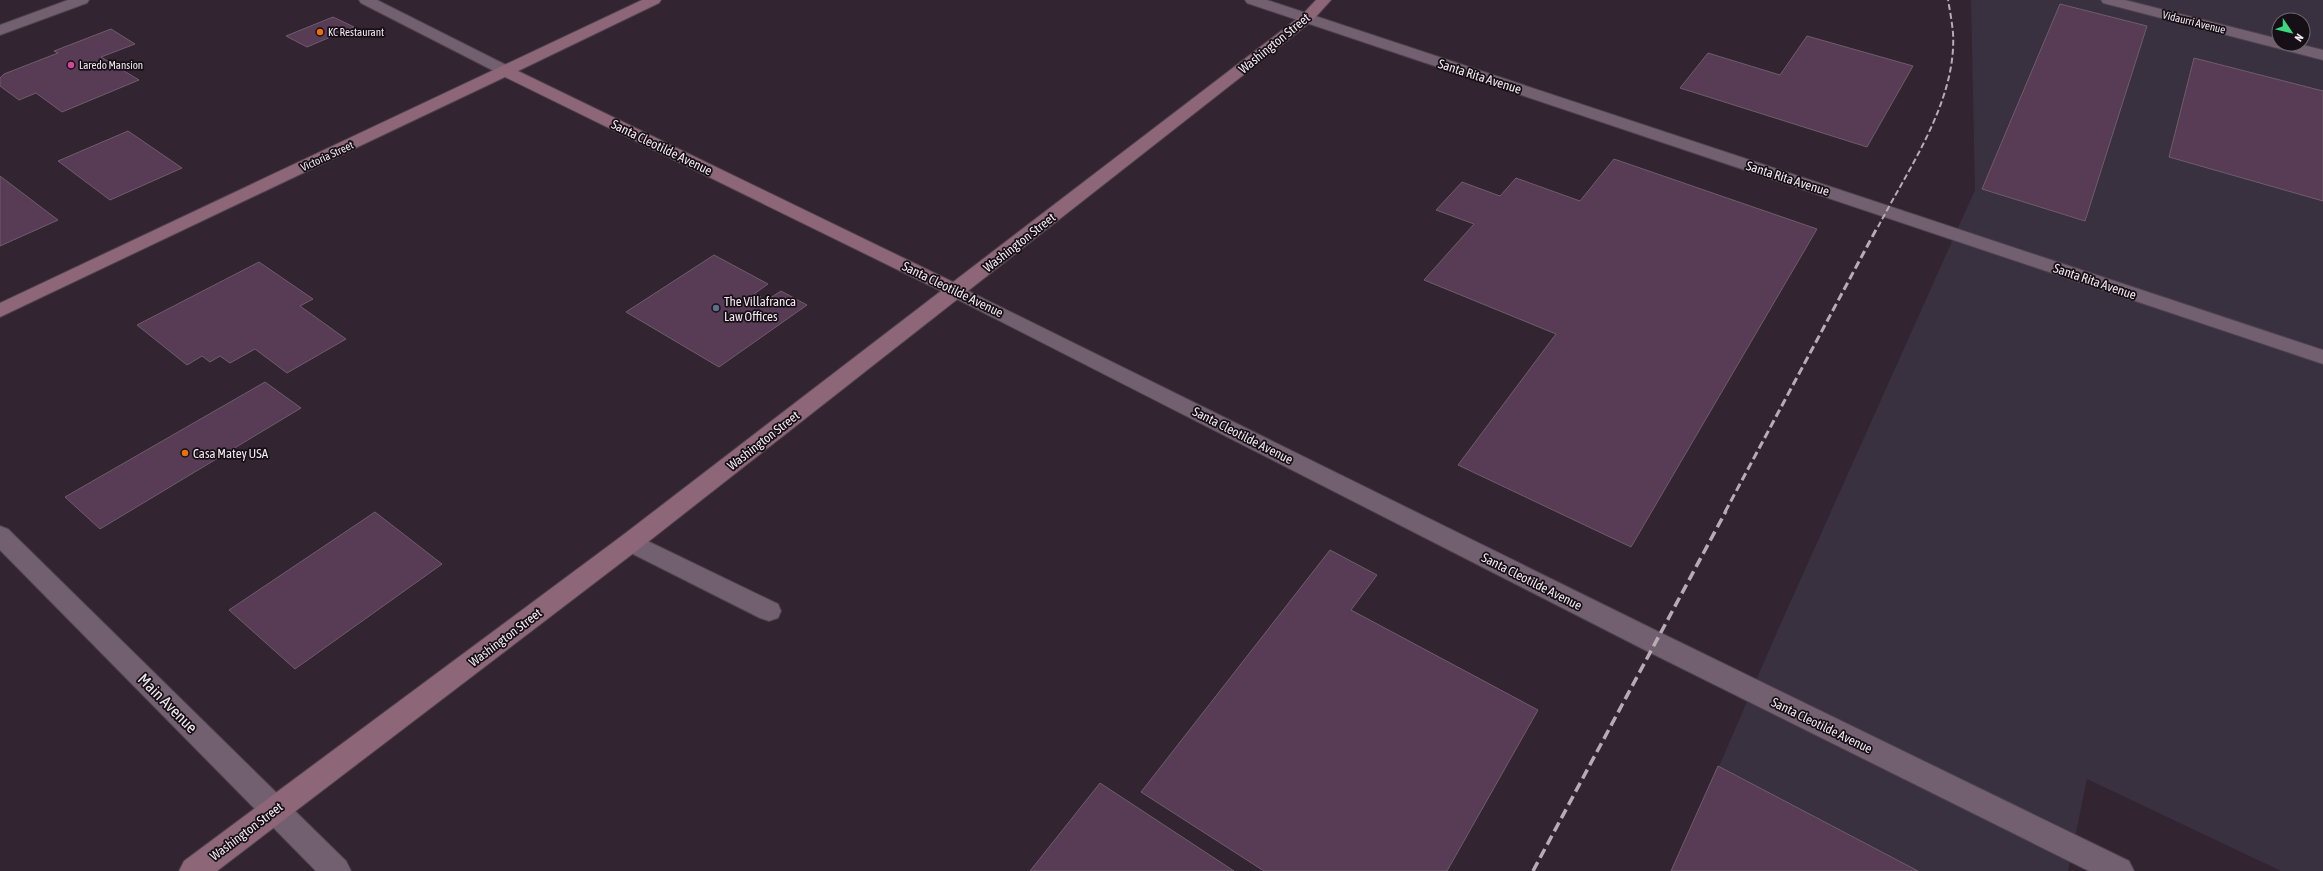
<svg xmlns="http://www.w3.org/2000/svg" width="2323" height="871" font-family="'Asap Condensed',sans-serif">
<style>
.industrial{fill:#393140;fill-rule:evenodd}
.building{fill:#583b54;stroke:#6e5d6b}
.lines{fill:none;stroke-linecap:round;stroke-linejoin:round}
.lane-casing{stroke:#4e424d;stroke-width:2}
.street-casing{stroke:#4e424d;stroke-width:2}
.secondary-casing{stroke:#4e424d;stroke-width:2}
.lane{fill:#726070;fill-rule:evenodd}
.street{fill:#726070;fill-rule:evenodd}
.secondary{fill:#8d6678;fill-rule:evenodd}
.rail-far2{stroke:#b7acb6;stroke-width:2;stroke-dasharray:6 3;stroke-linecap:butt}
.rail-far1{stroke:#b7acb6;stroke-width:3;stroke-dasharray:8 4;stroke-linecap:butt}
.rail{stroke:#b7acb6;stroke-width:3.5;stroke-dasharray:10 5;stroke-linecap:butt}
.food-dot{fill:#e8710a;stroke:#160f15;stroke-width:1.5}
.hotel-dot{fill:#d1479c;stroke:#160f15;stroke-width:1.5}
.service-dot{fill:#5c6f8a;stroke:#160f15;stroke-width:1.5}
.labels{text-anchor:middle;stroke-width:3.5;stroke-linejoin:round;paint-order:stroke}
.far-street-label{font-size:11px;fill:#f2e8f0;stroke:#160f15}
.far-poi-label{font-size:11px;fill:#f2e8f0;stroke:#160f15;text-anchor:start}
.street-label{font-size:13px;fill:#f2e8f0;stroke:#160f15}
.poi-label{font-size:13px;fill:#f2e8f0;stroke:#160f15;text-anchor:start}
.near-street-label{font-size:16px;fill:#f2e8f0;stroke:#160f15}
</style>
<rect width="100%" height="100%" fill="#322431"/>
<path class="industrial" d="M1971,0H2323V871H2281L2087,779L2068,871H1674L1777,632L1975,190ZM2279,20H2303V44H2279Z"/>
<g class="building">
<polygon points="2060,4 2147,26 2085,221 1982,189"/>
<polygon points="333,17 354,27 307,47 286,36"/>
<polygon points="111,29 135,44 101,57 139,80 62,112 36,93 19,100 0,86 0,78 4,74 58,53 54,51"/>
<polygon points="1807,36 1913,66 1867,147 1680,88 1708,53 1780,75"/>
<polygon points="2194,58 2323,91 2323,201 2169,157"/>
<polygon points="128,131 182,168 110,200 58,161"/>
<polygon points="1614,159 1817,229 1631,547 1458,465 1556,334 1424,280 1474,224 1436,210 1462,182 1500,196 1516,178 1580,201"/>
<polygon points="0,176 58,220 0,246"/>
<polygon points="714,255 768,284 754,294 767,300 781,291 807,305 719,367 626,312"/>
<polygon points="259,262 313,299 300,306 346,339 287,373 255,349 230,363 220,356 210,362 202,356 187,365 137,325"/>
<polygon points="265,382 301,408 100,529 65,497"/>
<polygon points="375,512 442,564 295,669 229,610"/>
<polygon points="1330,550 1377,575 1351,610 1538,710 1447,871 1264,871 1141,792"/>
<polygon points="1718,766 1918,871 1671,871"/>
<polygon points="1100,783 1234,871 1030,871"/>
</g>
<g class="lines">
<g class="lane-casing">
<polygon id="lane" points="631,533 778,604 781,611 778,618 769,621 760,618 623,549 619,542 623,535"/>
</g>
<g class="street-casing">
<g id="street">
<polygon points="68,0 89,0 87,3 0,35 0,25"/>
<polygon points="359,0 377,0 512,68 514,71 512,74 500,74 361,3"/>
<polygon points="1245,0 1267,0 2323,350 2323,364 1247,3"/>
<polygon points="2101,0 2125,0 2279,39 2279,44 2299,44 2323,50 2323,60 2103,3"/>
<polygon points="956,285 1663,634 2129,861 2134,871 2089,871 1645,650 949,295 946,291 949,287"/>
<polygon points="0,526 8,529 346,861 351,871 316,871 0,550"/>
</g>
</g>
<g class="secondary-casing">
<polygon id="secondary" points="642,0 661,0 659,3 518,71 953,282 1302,15 1316,0 1331,0 1312,21 639,549 217,871 179,871 184,861 623,535 941,291 505,77 0,317 0,303"/>
</g>
<use href="#lane" class="lane"/>
<use href="#street" class="street"/>
<use href="#secondary" class="secondary"/>
<path class="rail-far2" d="M1878,227C1908,169 1957,101 1953,33C1952,22 1950,11 1948,0"/>
<polyline class="rail-far1" points="1725,512 1878,226"/>
<polyline class="rail" points="1533,871 1726,511"/>
</g>
<g class="food-dot">
<circle cx="320" cy="32" r="4"/>
<circle cx="185" cy="453" r="4"/>
</g>
<circle class="hotel-dot" cx="71" cy="65" r="4"/>
<circle class="service-dot" cx="716" cy="308" r="4"/>
<g class="labels">
<g class="far-street-label">
<text transform="translate(2194 22) rotate(14)" y="4">Vidaurri Avenue</text>
<text transform="translate(327 156) rotate(-25)" y="4">Victoria Street</text>
</g>
<g class="far-poi-label">
<text x="328" y="36">KC Restaurant</text>
<text x="79" y="69">Laredo Mansion</text>
</g>
<g class="street-label">
<text transform="translate(1274 43) rotate(-39)" y="5">Washington Street</text>
<text transform="translate(1480 76) rotate(18)" y="5">Santa Rita Avenue</text>
<text transform="translate(662 147) rotate(26)" y="5">Santa Cleotilde Avenue</text>
<text transform="translate(1788 178) rotate(18)" y="5">Santa Rita Avenue</text>
<text transform="translate(1019 242) rotate(-38)" y="5">Washington Street</text>
<text transform="translate(2095 281) rotate(19)" y="5">Santa Rita Avenue</text>
<text transform="translate(953 289) rotate(26)" y="5">Santa Cleotilde Avenue</text>
<text transform="translate(1243 435) rotate(27)" y="5">Santa Cleotilde Avenue</text>
<text transform="translate(763 440) rotate(-38)" y="5">Washington Street</text>
<text transform="translate(1532 581) rotate(27)" y="5">Santa Cleotilde Avenue</text>
<text transform="translate(505 637) rotate(-37)" y="5">Washington Street</text>
<text transform="translate(1822 725) rotate(26)" y="5">Santa Cleotilde Avenue</text>
<text transform="translate(246 831) rotate(-37)" y="5">Washington Street</text>
</g>
<g class="poi-label">
<text x="724" y="306">The Villafranca<tspan x="724" dy="15">Law Offices</tspan></text>
<text x="193" y="458">Casa Matey USA</text>
</g>
<g class="near-street-label">
<text transform="translate(168 703) rotate(45)" y="6">Main Avenue</text>
</g>
</g>
<g transform="translate(2291 32) rotate(125)"><circle r="19" fill="#160f15" stroke="#6e666d"/>
<path d="M0-3L7 15L0 10L-7 15Z" fill="#3dd77e"/>
<text y="-6" font-size="11" font-weight="bold" text-anchor="middle" fill="#f2e8f0">N</text>
</g>
</svg>
